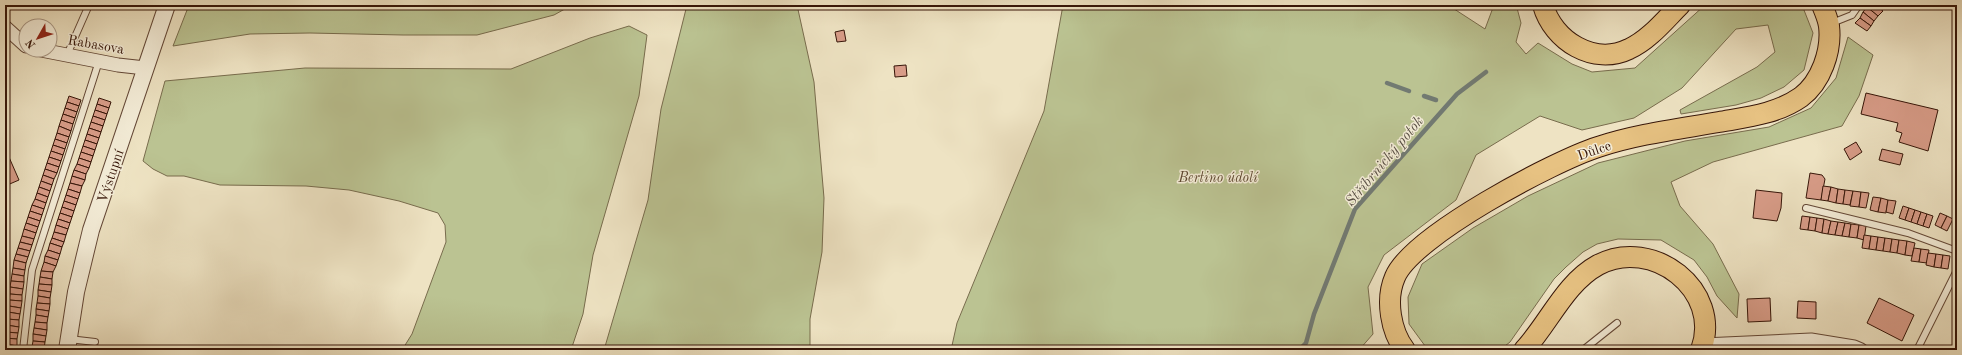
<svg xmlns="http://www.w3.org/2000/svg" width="1962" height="355" font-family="'Old Standard TT',serif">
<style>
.green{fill:#bbc392;stroke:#786c4d}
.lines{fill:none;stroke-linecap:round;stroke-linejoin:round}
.stream{stroke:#727a72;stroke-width:4.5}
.building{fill:#d89c88;stroke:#361508}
.service-casing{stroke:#644837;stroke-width:8}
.minor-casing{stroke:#644837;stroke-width:15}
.tertiary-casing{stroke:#644837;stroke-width:18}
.primary-casing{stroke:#361508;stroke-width:22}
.service{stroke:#f4edd8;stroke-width:6}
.minor{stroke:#f4edd8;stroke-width:13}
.tertiary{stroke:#f4edd8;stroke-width:16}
.primary{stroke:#e7c282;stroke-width:20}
.labels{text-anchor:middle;stroke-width:3;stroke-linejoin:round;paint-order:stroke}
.street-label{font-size:14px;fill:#361508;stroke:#f4edd8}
.park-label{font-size:14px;font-style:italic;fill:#5e4931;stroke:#f4edd8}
.water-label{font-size:15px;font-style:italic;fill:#595046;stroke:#f4edd8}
</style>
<rect width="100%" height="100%" fill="#eee3c3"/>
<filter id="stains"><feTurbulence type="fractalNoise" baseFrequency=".005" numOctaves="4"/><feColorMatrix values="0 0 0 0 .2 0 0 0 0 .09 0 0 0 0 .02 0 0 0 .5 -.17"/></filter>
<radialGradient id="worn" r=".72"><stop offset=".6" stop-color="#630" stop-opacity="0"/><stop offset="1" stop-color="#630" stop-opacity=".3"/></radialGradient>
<g class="green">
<polygon points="189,5 572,5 554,15 477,35 403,35 310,33 250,34 173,46"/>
<polygon points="687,5 797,5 814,82 824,198 822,252 810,319 810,350 604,350 648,200 661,109"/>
<polygon points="1063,5 1448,5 1485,29 1494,5 1509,5 1517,8 1521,23 1516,42 1526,54 1538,43 1572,64 1592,72 1635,68 1705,5 1802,5 1813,33 1804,70 1784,87 1761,98 1736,105 1681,114 1680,110 1757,67 1775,52 1768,25 1736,29 1682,88 1634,118 1582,130 1540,116 1476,155 1456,200 1384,255 1368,287 1373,334 1359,350 951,350 957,323 1044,111"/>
<polygon points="629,26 647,35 639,96 593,255 583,314 571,350 402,350 412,334 446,242 445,225 438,213 399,201 349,190 306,186 220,185 184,176 167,176 153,169 143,161 165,81 305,68 511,69 590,38"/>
<polygon points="1848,37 1873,55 1859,96 1842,126 1713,162 1671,182 1680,206 1713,244 1739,294 1737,318 1717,296 1707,277 1694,260 1661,240 1618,239 1597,244 1583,252 1566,267 1554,279 1510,342 1500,350 1428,350 1409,324 1408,297 1422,264 1473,228 1528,196 1598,163 1685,141 1769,127 1811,108 1836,78"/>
</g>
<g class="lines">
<g class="stream">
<polyline points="1387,83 1409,91"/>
<polyline points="1424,96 1436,100"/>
<polyline points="1299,350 1306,343 1314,314 1355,209 1457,94 1486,72"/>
</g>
</g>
<g class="building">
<polygon points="1869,5 1875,5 1883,11 1878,16 1867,7"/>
<polygon points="1867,7 1878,16 1874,21 1863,12"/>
<polygon points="1863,12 1874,21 1871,26 1860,18"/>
<polygon points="1860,18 1871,26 1867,31 1855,23"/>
<polygon points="844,30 846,41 837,42 835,32"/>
<polygon points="906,65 907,76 895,77 894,66"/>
<polygon points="1866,93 1938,110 1928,151 1899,142 1902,133 1896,131 1898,123 1861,114"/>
<polygon points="69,96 81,100 79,106 67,102"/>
<polygon points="99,98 111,102 109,108 97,104"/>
<polygon points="67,102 79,106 77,112 65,108"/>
<polygon points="97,104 109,108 107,114 95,110"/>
<polygon points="65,108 77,112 75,118 63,114"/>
<polygon points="95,110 107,114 105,120 93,116"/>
<polygon points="63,114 75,118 73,124 61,120"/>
<polygon points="93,116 105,120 103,126 91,122"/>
<polygon points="61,120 73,124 71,131 59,126"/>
<polygon points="91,122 103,126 101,132 89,128"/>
<polygon points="59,126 71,131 69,137 57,133"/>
<polygon points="89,128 101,132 99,138 87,134"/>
<polygon points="57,133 69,137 67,143 55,139"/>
<polygon points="87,134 99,138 97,144 85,140"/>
<polygon points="55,139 67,143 65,149 53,145"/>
<polygon points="85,140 97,144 95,150 83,146"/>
<polygon points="1856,142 1862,152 1850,160 1844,149"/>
<polygon points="53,145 65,149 63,155 51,151"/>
<polygon points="83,146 95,150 93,156 81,152"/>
<polygon points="5,148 19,180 5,186"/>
<polygon points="1882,149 1903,154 1900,165 1879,160"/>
<polygon points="51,151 63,155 61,161 49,157"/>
<polygon points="81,152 93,156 91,162 79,158"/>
<polygon points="49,157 61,161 59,167 47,163"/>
<polygon points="79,158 91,162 89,168 77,164"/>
<polygon points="47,163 59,167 57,173 45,169"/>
<polygon points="77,164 89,168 86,174 74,170"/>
<polygon points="45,169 57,173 54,179 43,175"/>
<polygon points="74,170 86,174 85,180 72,176"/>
<polygon points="1810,173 1822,175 1825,179 1821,200 1806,198"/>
<polygon points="43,175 54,179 52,185 41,181"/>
<polygon points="72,176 85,180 82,186 70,183"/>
<polygon points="41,181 52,185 50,191 39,187"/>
<polygon points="70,183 82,186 80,193 68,189"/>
<polygon points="1823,186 1831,187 1828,201 1821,200"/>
<polygon points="39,187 50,191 48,197 37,193"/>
<polygon points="1831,187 1838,189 1836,203 1828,201"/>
<polygon points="68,189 80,193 78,199 66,195"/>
<polygon points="1838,189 1845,190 1843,204 1836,203"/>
<polygon points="1756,190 1782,193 1781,208 1777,221 1753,218"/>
<polygon points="1845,190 1853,191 1850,205 1843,204"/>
<polygon points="1853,191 1861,192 1859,207 1850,206"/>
<polygon points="1861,192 1869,193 1866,208 1859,207"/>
<polygon points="37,193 48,197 46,203 35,199"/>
<polygon points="66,195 78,199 76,205 64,201"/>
<polygon points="1873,197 1881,198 1878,212 1870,210"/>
<polygon points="1881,198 1888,200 1886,213 1878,212"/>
<polygon points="35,199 46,203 44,209 32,205"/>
<polygon points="1888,200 1896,201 1893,214 1886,212"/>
<polygon points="64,201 76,205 74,211 62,207"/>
<polygon points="32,205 44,209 42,215 30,211"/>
<polygon points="1903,206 1909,208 1905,220 1899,218"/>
<polygon points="62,207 74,211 72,217 60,213"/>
<polygon points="1909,208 1915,210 1911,222 1905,220"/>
<polygon points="1915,210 1921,212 1917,224 1911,222"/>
<polygon points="30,211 42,215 40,221 28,217"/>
<polygon points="1921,212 1927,214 1923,226 1917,224"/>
<polygon points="60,213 72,217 70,223 58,219"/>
<polygon points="1940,213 1947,216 1941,228 1935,225"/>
<polygon points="1927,214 1933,216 1929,228 1923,226"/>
<polygon points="1802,216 1810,217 1808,230 1800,229"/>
<polygon points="1947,216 1953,219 1947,231 1941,228"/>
<polygon points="28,217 40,221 38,227 26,223"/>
<polygon points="1810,217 1817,218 1815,231 1808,230"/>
<polygon points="1817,218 1824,219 1822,233 1815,231"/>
<polygon points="58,219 70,223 68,229 56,225"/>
<polygon points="1824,219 1831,221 1828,234 1822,233"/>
<polygon points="1831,221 1838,222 1835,235 1828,234"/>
<polygon points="1838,222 1845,223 1842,236 1835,235"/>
<polygon points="26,223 38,227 36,233 24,229"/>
<polygon points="1845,223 1851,224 1849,237 1842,236"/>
<polygon points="1851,224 1859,225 1857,238 1849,237"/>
<polygon points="56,225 68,229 66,235 54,232"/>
<polygon points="1859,225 1866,226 1864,240 1857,238"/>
<polygon points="24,229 36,233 34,239 22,236"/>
<polygon points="54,232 66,235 64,242 52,238"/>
<polygon points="1864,235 1871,236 1869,249 1862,248"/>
<polygon points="22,236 34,239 32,245 20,242"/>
<polygon points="1871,236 1878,237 1876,250 1869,249"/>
<polygon points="1878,237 1885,238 1883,251 1876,250"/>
<polygon points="52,238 64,242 62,247 50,243"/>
<polygon points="1885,238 1892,239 1890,252 1883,251"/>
<polygon points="1892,239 1899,240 1897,253 1890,252"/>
<polygon points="1899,240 1907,241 1905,255 1897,253"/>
<polygon points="1907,241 1915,243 1912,256 1905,255"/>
<polygon points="20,242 32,245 30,251 18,248"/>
<polygon points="50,243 62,247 60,254 48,250"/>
<polygon points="18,248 30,251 28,257 16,254"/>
<polygon points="1914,248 1921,249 1919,262 1911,261"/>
<polygon points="1921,249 1929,250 1927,263 1919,262"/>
<polygon points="48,250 60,254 58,260 45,256"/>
<polygon points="1928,253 1936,254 1934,267 1926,265"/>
<polygon points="16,254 28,257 26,263 14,260"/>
<polygon points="1936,254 1943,255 1941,268 1934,267"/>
<polygon points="1943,255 1950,256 1948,269 1941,268"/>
<polygon points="45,256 58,260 56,266 44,262"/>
<polygon points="14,260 26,263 25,270 13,268"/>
<polygon points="44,262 56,266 53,272 41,271"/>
<polygon points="13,268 25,270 24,276 12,274"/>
<polygon points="41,271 53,272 52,279 40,277"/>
<polygon points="12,274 24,276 24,282 11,281"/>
<polygon points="40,277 52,279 52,285 39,284"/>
<polygon points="11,281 24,282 23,289 10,287"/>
<polygon points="39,284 52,285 51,292 38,290"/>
<polygon points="10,287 23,289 22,295 10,294"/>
<polygon points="38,290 51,292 50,298 38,296"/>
<polygon points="10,294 22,295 22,301 9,300"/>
<polygon points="38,296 50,298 50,304 37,303"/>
<polygon points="1770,298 1771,321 1748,322 1747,299"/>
<polygon points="1879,298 1914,315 1902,341 1867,323"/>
<polygon points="9,300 22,301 21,308 9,306"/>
<polygon points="1798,301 1816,302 1816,319 1797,318"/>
<polygon points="37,303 50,304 49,311 36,309"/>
<polygon points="9,306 21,308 20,314 8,312"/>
<polygon points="36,309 49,311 48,317 36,315"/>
<polygon points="8,312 20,314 19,320 7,319"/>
<polygon points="36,315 48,317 47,323 35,322"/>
<polygon points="7,319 19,320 19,327 6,325"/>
<polygon points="35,322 47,323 47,330 34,328"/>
<polygon points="6,325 19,327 18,333 6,332"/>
<polygon points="34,328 47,330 46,336 33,334"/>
<polygon points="6,332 18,333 17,339 5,338"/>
<polygon points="33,334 46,336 45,342 33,341"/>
<polygon points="5,338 17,339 17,346 5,344"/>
<polygon points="33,341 45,342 44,349 32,347"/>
<polygon points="5,344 17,346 16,350 5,350"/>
</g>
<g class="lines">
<g class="service-casing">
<g id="service">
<polyline points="1832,23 1852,15 1859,5"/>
<polyline points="67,55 89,5"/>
<polyline points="1806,208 1908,233 1957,251"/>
<polyline points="69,339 95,342"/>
<polyline points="23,350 32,270 99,61"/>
<polyline points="1583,350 1617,323"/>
<polyline points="1917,350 1957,270"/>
</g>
</g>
<g class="minor-casing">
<g id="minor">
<polyline points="5,27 26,46"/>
<polyline points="41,50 118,65 145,68"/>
<polyline points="1703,345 1811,340 1854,347 1861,350"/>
</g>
</g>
<g class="tertiary-casing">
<polyline id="tertiary" points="67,350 76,292 91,230 167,5"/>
</g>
<g class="primary-casing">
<g id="primary">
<path d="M1543,5C1553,41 1594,66 1629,49C1649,40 1665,20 1680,5"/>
<path d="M1405,350C1391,332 1385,300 1395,277C1412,236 1554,161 1598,147C1637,134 1679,129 1719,122C1747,117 1777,114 1801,97C1821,82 1832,51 1829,26C1828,19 1825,12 1822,5"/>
<path d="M1524,350C1549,323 1565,283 1598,265C1652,236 1723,290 1701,350"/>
</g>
</g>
<use href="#service" class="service"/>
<use href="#minor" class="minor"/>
<use href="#tertiary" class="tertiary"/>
<use href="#primary" class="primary"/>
</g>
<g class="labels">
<g class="street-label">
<text transform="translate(96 44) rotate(10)" y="5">Rabasova</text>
<text transform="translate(1594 150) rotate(-19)" y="5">Důlce</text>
<text transform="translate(110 176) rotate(-71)" y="5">Výstupní</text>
</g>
<g class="park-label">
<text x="1218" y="182">Bertino údolí</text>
</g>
<g class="water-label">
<text transform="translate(1384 161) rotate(-50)" y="5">Stříbrnický potok</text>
</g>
</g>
<rect width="1962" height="355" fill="none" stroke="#eee3c3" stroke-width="20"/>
<rect x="6" y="6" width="1950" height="343" fill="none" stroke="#361508" stroke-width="2"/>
<rect x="10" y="10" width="1942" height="335" fill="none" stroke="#361508"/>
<g transform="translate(38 38) rotate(231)"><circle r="19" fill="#f4edd8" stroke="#a89785"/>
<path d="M0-3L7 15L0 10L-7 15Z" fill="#8f2418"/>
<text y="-6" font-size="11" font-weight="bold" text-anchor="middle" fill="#361508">N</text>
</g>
<rect width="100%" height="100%" filter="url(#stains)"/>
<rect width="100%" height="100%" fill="url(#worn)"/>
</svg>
